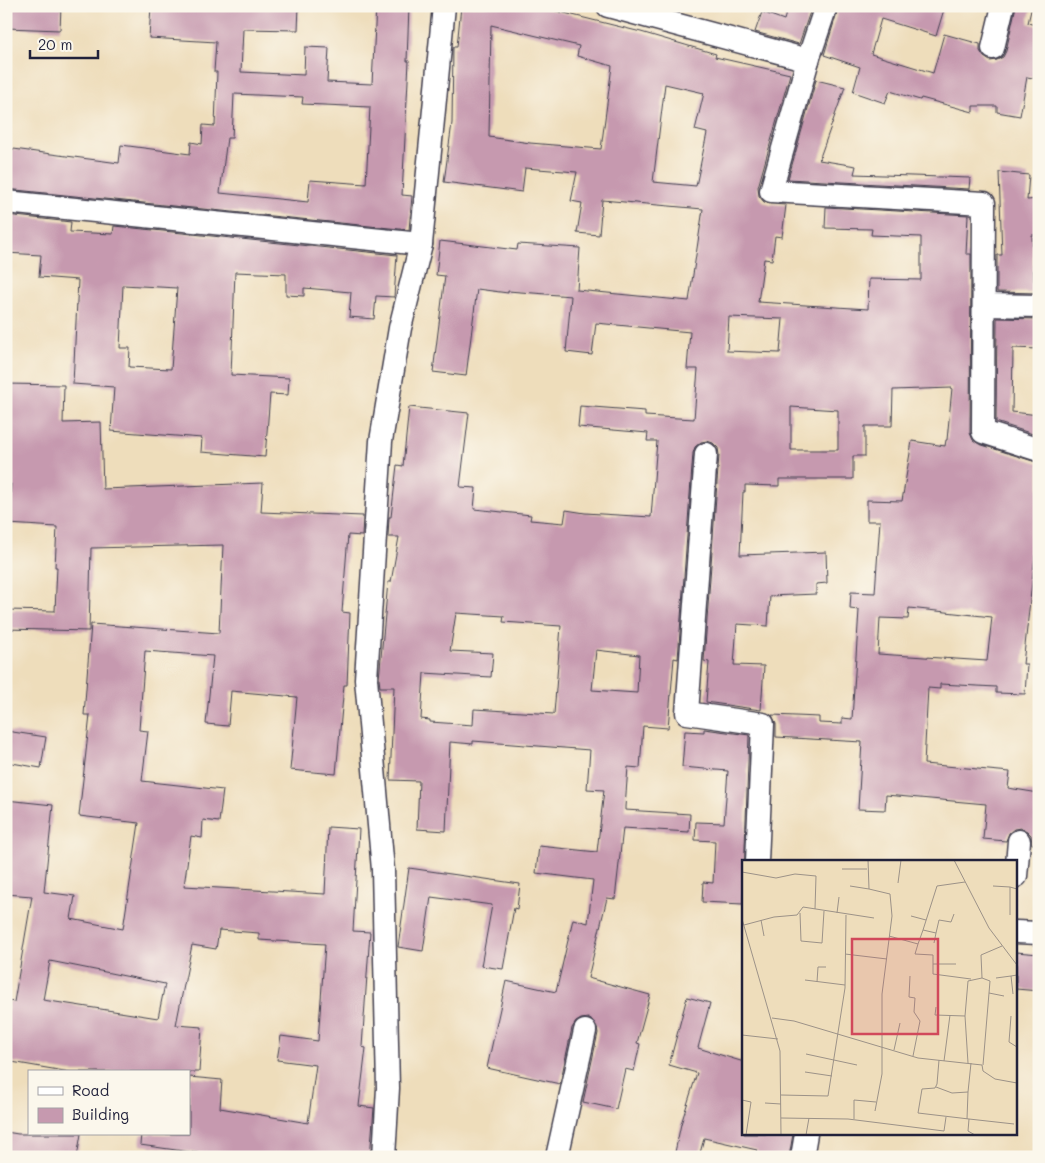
<svg xmlns="http://www.w3.org/2000/svg" width="1045" height="1163" font-family="Mali,sans-serif">
<style>
.building{fill:#c699af;fill-rule:evenodd}
.lines{fill:none;stroke-linecap:round;stroke-linejoin:round}
.minor-casing{stroke:#413e4e;stroke-width:25}
.minor{stroke:#fff;stroke-width:22}
.inset-road{fill:none;stroke:#9c9288;stroke-width:1}
.view{fill:#d1495b;fill-opacity:0.15;stroke:#d1495b;stroke-width:2.5}
.inset-edge{fill:none;stroke:#22223b;stroke-width:2.5}
</style>
<rect width="100%" height="100%" fill="#fbf7ec"/>
<filter id="ink" filterUnits="userSpaceOnUse"><feTurbulence type="fractalNoise" baseFrequency=".02" numOctaves="2"/><feDisplacementMap in="SourceGraphic" scale="10" xChannelSelector="R" yChannelSelector="G"/><feConvolveMatrix kernelMatrix="1 2 1 2 8 2 1 2 1" color-interpolation-filters="sRGB"/></filter>
<filter id="wash" filterUnits="userSpaceOnUse"><feTurbulence type="fractalNoise" baseFrequency=".0096" numOctaves="4" result="noise"/><feDisplacementMap in="SourceGraphic" scale="20" xChannelSelector="R" yChannelSelector="G"/><feGaussianBlur stdDeviation="1.12" result="paint"/><feColorMatrix in="noise" values="0 0 0 0 0 0 0 0 0 0 0 0 0 0 0 0 0 1.4 0 .05"/><feComposite in="paint" operator="in"/></filter>
<g filter="url(#wash)">
<rect width="100%" height="100%" fill="#edb"/>
<g id="blocks">
<g class="building">
<polygon points="6,6 61,6 60,30 6,28"/>
<path d="M151,6H299L298,30L243,29L241,72L304,75L305,47L329,48L327,82L372,84L376,6H409L407,61H409L402,195L412,196L409,230L6,189V148L119,163L121,145L190,154L191,142L202,144L203,125L215,126L217,72H214L216,42L149,38ZM234,94L303,97L302,104L370,107L366,184L310,180L308,202L220,193L227,138H232Z"/>
<path d="M461,6H536L641,32L716,54L715,57L790,74L758,187L759,196L764,202L770,204L786,205L782,237L775,236L772,260L764,259L758,302L868,309L869,279L921,280V237L871,235L872,229L825,228L826,207L968,215L966,254H971L970,433L973,440L979,444L1039,463V555H1035L1023,664H1027L1025,694L996,693V687L940,684V689L928,688L924,764L1010,772L1008,788L1039,793V844H1032L1031,835L1027,831L1021,828L1014,829L1009,833L1006,841L983,839L986,804L886,795L885,810L858,809L862,742L776,737V724L772,715L819,717V723L842,724V718L852,719L859,610L850,609L851,592L875,593L880,521H867V500L902,501L912,441L945,446L946,440H947L952,388L893,390L892,426H865V456H853V479H779V486L745,485V492H743L740,555L826,552L827,583L816,584V594L770,596L768,626L737,624L734,665L764,666L761,710L706,702L709,662L704,661L719,455L718,448L713,443L707,441L701,442L695,447L693,453L678,659L674,658L668,728L643,726L640,768L628,767L625,807V810L690,814L689,832L623,828L615,899L607,898L588,978L650,995L637,1043L640,1044L634,1071L625,1069L616,1109L583,1102L598,1033L597,1027L594,1022L588,1018L581,1019L576,1022L572,1028L560,1084L487,1068L506,981L556,992L573,919L588,923L593,880L536,873L539,846L597,852L604,790L587,789L590,750L473,741V744L450,742L446,831L417,829L419,781L390,780L394,687H380L379,679L388,582H391L399,537H388L389,517H391L397,465L403,466L409,407L469,413L460,487L476,488L474,509L531,515L530,520L564,523L566,510L585,513L651,517L657,441H647L648,433L578,427L580,406L645,411V416L694,419L698,369H687L690,332L596,323L592,355L566,352L571,296L508,291V293L477,289L466,376L433,372L445,276L436,275L440,241L517,250L518,244L580,248L577,290L689,301L703,209L602,200L599,235L577,233L582,203L571,201L577,172L525,168L522,192L444,182L452,123L453,47H457ZM491,25L579,46L577,56L612,66L601,149L530,143L489,137ZM665,84L704,93L695,130L707,133L696,186L653,182ZM729,317L783,319L780,353L727,351ZM791,407L838,410V450H791ZM909,608L992,617L987,661L878,654L880,618L908,619ZM456,613L504,616L503,622L561,626L554,714L474,709L473,725L430,722V720L421,719L424,673L491,677L493,653L450,651ZM596,650L639,655L637,693L592,690Z"/>
<polygon points="788,6 812,6 799,44 755,32 762,12 784,20"/>
<polygon points="839,6 945,6 936,36 881,19 871,54 933,73 944,34 980,44 980,51 984,57 990,61 997,60 1003,57 1006,51 1016,6 1032,6 1028,23 1039,26 1039,79 1027,77 1020,116 997,112 997,106 973,106 973,112 921,98 920,100 890,91 885,103 853,92 860,67 824,55"/>
<polygon points="816,80 845,87 819,160 856,166 854,174 970,178 969,189 788,179"/>
<polygon points="999,172 1029,175 1027,200 1039,199 1039,235 1032,235 1034,281 1039,281 1039,293 997,292 997,255 1002,255"/>
<path d="M6,215L71,222L70,232L113,234L114,226L397,255L394,297L376,296L374,319L349,317L351,292L304,288V296L286,295V274L235,272L231,375L289,378L288,395L270,394L265,457L201,452L202,438L111,431L114,387L73,384L78,280L39,277L41,255L6,253ZM123,285L177,288L171,369L129,367L130,348H120Z"/>
<polygon points="997,318 1039,319 1039,349 1013,348 1012,412 1039,415 1039,436 996,422"/>
<path d="M6,384L64,385L63,423L101,422L103,489L263,483L261,512L363,516L362,536L348,535L342,612L350,613L347,685H344L336,774L290,770L297,697L231,691L228,726L206,724L213,656L145,651L139,730L148,731L142,781L223,790L219,822L203,820L202,838L191,836L184,886L325,894L328,827L359,829L353,931L370,932L362,1047L366,1048L359,1106L374,1108L370,1157H212V1155L140,1145L141,1134H189V1077L222,1080L220,1108L308,1123L316,1065L277,1060L281,1036L318,1041L325,944L259,940V933L219,930L216,949L192,945L176,1025L202,1027L199,1072H70L6,1061V1017L9,1001L14,1002L32,896L6,894V800L53,805L44,892L75,896L71,919L123,929L139,823L79,816L90,715H84L91,624L219,633L223,545L91,548L89,631L6,629V610L55,611L57,567H55L57,527L8,524L11,484H6ZM50,961L165,984L158,1018L43,1000Z"/>
<polygon points="704,729 749,735 743,904 702,902 703,882 713,883 715,841 695,840 696,822 724,823 728,771 682,767 685,731 704,732"/>
<polygon points="6,731 46,737 41,768 6,762"/>
<polygon points="409,868 520,884 517,909 514,908 503,969 481,966 492,905 431,897 423,951 398,947"/>
<polygon points="1016,952 1039,954 1039,991 1016,989"/>
<polygon points="687,997 710,1003 698,1048 744,1062 744,1134 793,1134 789,1157 755,1157 757,1150 704,1138 699,1157 674,1157 681,1124 697,1073 669,1065"/>
<polygon points="6,1132 18,1134 81,1134 77,1157 6,1157"/>
</g>
</g>
</g>
<g filter="url(#ink)">
<use href="#blocks" fill-opacity="0" stroke="#413e4e" stroke-width="1"/>
<g class="lines">
<g class="minor-casing">
<g id="minor">
<polyline points="608,6 808,60 771,191 984,203 983,432 1039,450"/>
<polyline points="993,48 1003,6"/>
<polyline points="808,60 826,6"/>
<polyline points="6,202 421,244"/>
<polyline points="985,305 1039,306"/>
<polyline points="706,454 687,713 763,724 757,862"/>
<polyline points="1016,876 1019,841"/>
<polyline points="1016,932 1039,933"/>
<polyline points="384,1157 388,1088 383,870 366,679 381,441 400,328 421,244 444,6"/>
<polyline points="557,1157 585,1031"/>
<polyline points="802,1157 806,1134"/>
</g>
</g>
<use href="#minor" class="minor"/>
</g>
</g>
<g transform="translate(742 860)">
<rect width="275" height="275" fill="#edb"/>
<path class="inset-road" d="M126,0L127,29L148,34L150,56L140,134V214L133,251M212,0L247,68L275,105M100,9H125M0,12L34,18L53,14L74,16L73,49M156,23L159,0M108,26L127,29M251,26L268,27M58,53L59,81L80,83L82,51M95,53L97,37M268,55V27L275,29M169,56L184,60M0,59L38,191L39,275M19,60L22,76M2,65L32,57L55,55L61,47L132,58M181,70L195,26L223,22M194,73L197,60L209,62L212,54M147,76L176,84L173,94L191,95V114L229,119M176,84L181,70L194,73L192,83M103,94L145,99M191,104H214M168,116L167,137L173,138L172,152L178,161L171,196M240,118L248,121L247,133M254,118L269,116M63,120L103,125M75,122L76,107H84M271,134L269,116L275,115M194,147L193,155L223,156L226,121L240,118L239,95L260,86M223,156L226,203M269,156L267,182L275,187M30,158L52,161L176,198L240,205L241,211L253,219L275,223M0,175L36,179M152,190L158,163M64,194L115,205M197,200L195,224L193,228L180,229L176,253L227,259L226,271L233,275M202,201L208,155M241,205L247,133L262,136M63,212L90,216M194,227L210,233L226,232L229,203M39,235L86,236L103,128L104,55M0,240L9,242L4,275M23,243L39,244M39,258L106,259L202,271L204,257M112,259V240L134,242M225,259L226,232M227,259L272,264M64,275L67,258"/>
<path class="view" d="M110,79H196V174H110Z"/>
<rect width="275" height="275" class="inset-edge"/>
</g>
<rect width="1045" height="1163" fill="none" stroke="#fbf7ec" stroke-width="25"/>
<rect x="28" y="1070" width="162" height="65" fill="#fbf7ec" stroke="#a4a2a5"/>
<rect x="38" y="1087" width="25" height="8" fill="#ffffff" stroke="#a4a2a5"/>
<text x="72" y="1096" font-size="15" fill="#22223b">Road</text>
<rect x="38" y="1108" width="25" height="15" fill="#c699af" stroke="#a4a2a5"/>
<text x="72" y="1120" font-size="15" fill="#22223b">Building</text>
<path d="M30 50v8h68v-8" fill="none" stroke="#22223b" stroke-width="2.5"/>
<text x="38" y="50" font-size="15" fill="#22223b" stroke="#fbf7ec" stroke-width="4" paint-order="stroke">20 m</text>
</svg>
